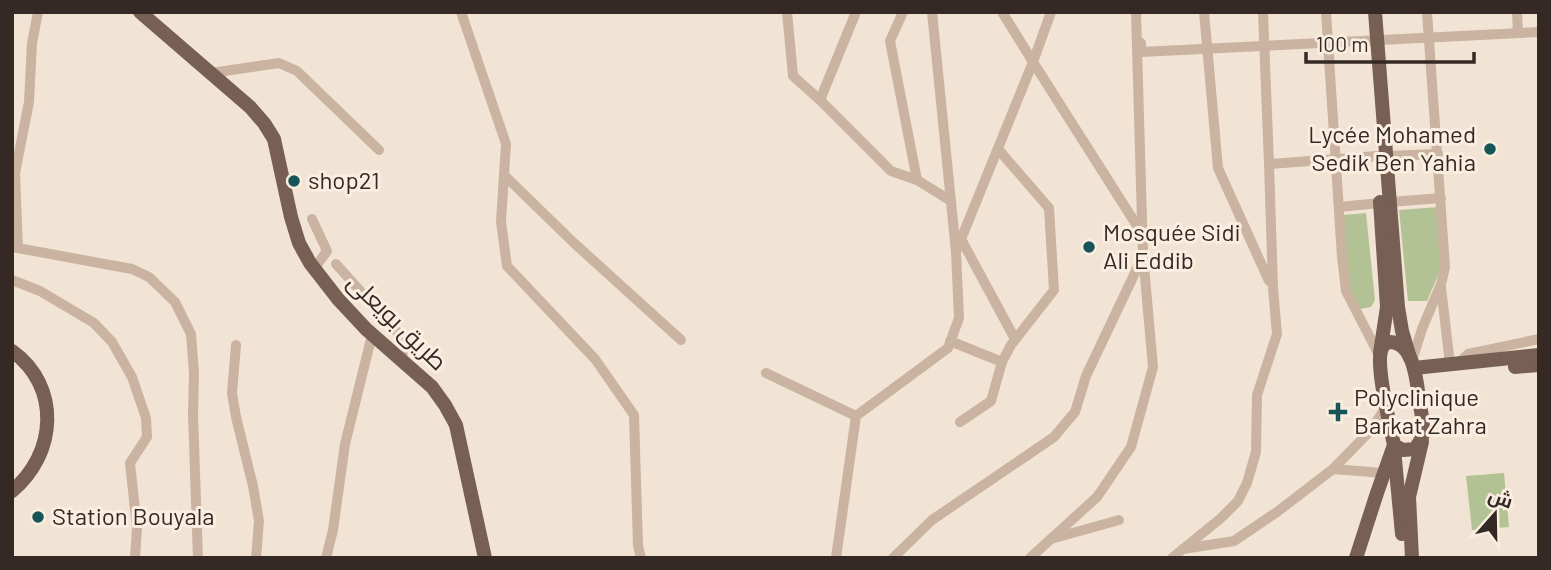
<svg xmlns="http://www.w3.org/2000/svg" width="1551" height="570" font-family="Barlow,Cairo,sans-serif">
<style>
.green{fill:#b3c294}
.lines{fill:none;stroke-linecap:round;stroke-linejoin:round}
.minor{stroke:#cbb3a1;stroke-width:10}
.major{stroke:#775f54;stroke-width:14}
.poi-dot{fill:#175558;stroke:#faeee1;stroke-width:2.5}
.labels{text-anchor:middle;stroke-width:6;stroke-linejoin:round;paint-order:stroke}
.poi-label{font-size:24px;fill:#342924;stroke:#faeee1;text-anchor:start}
.street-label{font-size:24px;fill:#342924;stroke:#faeee1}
</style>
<rect width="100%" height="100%" fill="#f2e4d5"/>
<g class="green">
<polygon points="1438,207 1442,266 1427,301 1408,301 1399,210"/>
<polygon points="1366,213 1375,300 1371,307 1360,309 1349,291 1343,215"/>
<polygon points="1504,473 1509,527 1472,530 1466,476"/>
</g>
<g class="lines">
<g class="minor">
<polyline points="461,12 506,144 501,222 507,266 595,359 634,415 638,546 641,558"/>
<polyline points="787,12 793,76 820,100 891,171 917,180 951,201"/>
<polyline points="903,12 890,41 917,180"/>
<polyline points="1051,12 1033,62 1141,232"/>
<polyline points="1204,12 1218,168 1269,281"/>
<polyline points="1326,12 1342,257 1346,291 1380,357"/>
<polyline points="1517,12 1518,33"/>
<polyline points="1141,43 1141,52 1539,32"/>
<polyline points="211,73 279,63 297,71 379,150"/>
<polyline points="820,100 856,12"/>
<polyline points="1386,156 1438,154"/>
<polyline points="1269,164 1377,156"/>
<polyline points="504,175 574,243 681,340"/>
<polyline points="1390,202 1441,198"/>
<polyline points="1339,207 1380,203"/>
<polyline points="312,219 327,251 314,269"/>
<polyline points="961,239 1015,339"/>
<polyline points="12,247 132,269 149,277 175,302 191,334 194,373 193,415 198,558"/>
<polyline points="18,248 15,173 29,102 32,43 38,12"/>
<polyline points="957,249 1033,62 1002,12"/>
<polyline points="336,264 407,343 400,360"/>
<polyline points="12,280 40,291 94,323 112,342 132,377 146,418 147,437 130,463 137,528 135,558"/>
<polyline points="1441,287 1450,364"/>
<polyline points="950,341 1002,362"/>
<polyline points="236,345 232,393 236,417 253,486 259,521 256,558"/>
<polyline points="1412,361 1422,329 1441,284 1445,267 1427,12"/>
<polyline points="1456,363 1462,360 1468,354 1539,339"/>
<polyline points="766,373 856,416"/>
<polyline points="960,422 991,401 1002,362 1011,345 1054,290 1049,208 998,149"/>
<polyline points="1333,469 1383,473"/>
<polyline points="1051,539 1119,520"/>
<polyline points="1183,549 1234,541 1277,512 1333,469 1371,430 1386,407"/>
<polyline points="326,558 333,530 345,444 372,335"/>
<polyline points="836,558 856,416 948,348 959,318 956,252 932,12"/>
<polyline points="893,558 932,520 1054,437 1075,412 1086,376 1142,258"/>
<polyline points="1030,558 1097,497 1131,447 1153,367 1143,255 1136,12"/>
<polyline points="1172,558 1221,518 1238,501 1247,483 1256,452 1257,395 1277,334 1273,288 1269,164 1263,12"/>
</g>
<g class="major">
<polyline points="140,12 250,107 264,123 274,139 291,217 299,243 310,263 338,299 366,329 432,387 445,405 456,425 485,558"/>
<polyline points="1375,12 1398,307 1402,331 1410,358"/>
<path d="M1388,342C1414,340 1417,382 1419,400C1421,411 1424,424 1423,434C1422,439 1418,444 1415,449L1403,450L1394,445C1390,425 1376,368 1381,351C1383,345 1383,346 1388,342Z"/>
<path d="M12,351C61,386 57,454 12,491"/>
<polyline points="1380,353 1387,307 1380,202"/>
<polyline points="1515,367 1539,365"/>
<polyline points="1414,368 1539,355"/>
<polyline points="1394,449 1402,534"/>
<polyline points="1356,558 1377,493 1394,445"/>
<polyline points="1412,558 1409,497 1422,442"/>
</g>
</g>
<g class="poi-dot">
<circle cx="1490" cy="149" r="7"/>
<circle cx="294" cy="181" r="7"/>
<circle cx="1089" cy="247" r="7"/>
<path d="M1334.5 401.5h7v7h7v7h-7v7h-7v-7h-7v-7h7z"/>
<circle cx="38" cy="517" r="7"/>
</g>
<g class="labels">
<g class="poi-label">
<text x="1476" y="143" text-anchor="end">Lycée Mohamed<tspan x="1476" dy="28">Sedik Ben Yahia</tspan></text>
<text x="308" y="189">shop21</text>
<text x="1103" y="241">Mosquée Sidi<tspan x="1103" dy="28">Ali Eddib</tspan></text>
<text x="1354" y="406">Polyclinique<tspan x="1354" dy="28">Barkat Zahra</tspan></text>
<text x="52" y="525">Station Bouyala</text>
</g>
<g class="street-label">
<text transform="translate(397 322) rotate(44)" y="8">طريق بويعلى</text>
</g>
</g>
<rect width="1551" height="570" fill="none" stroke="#342924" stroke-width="28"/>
<g transform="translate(1495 514) rotate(20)" stroke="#faeee1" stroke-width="5" paint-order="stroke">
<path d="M0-5L12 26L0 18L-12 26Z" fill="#342924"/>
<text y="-10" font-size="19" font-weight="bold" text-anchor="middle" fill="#342924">ش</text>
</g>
<path d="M1306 52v10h168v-10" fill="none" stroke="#342924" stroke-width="3.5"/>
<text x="1316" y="52" font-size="21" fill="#342924" stroke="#faeee1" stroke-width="5" paint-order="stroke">100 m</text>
</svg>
